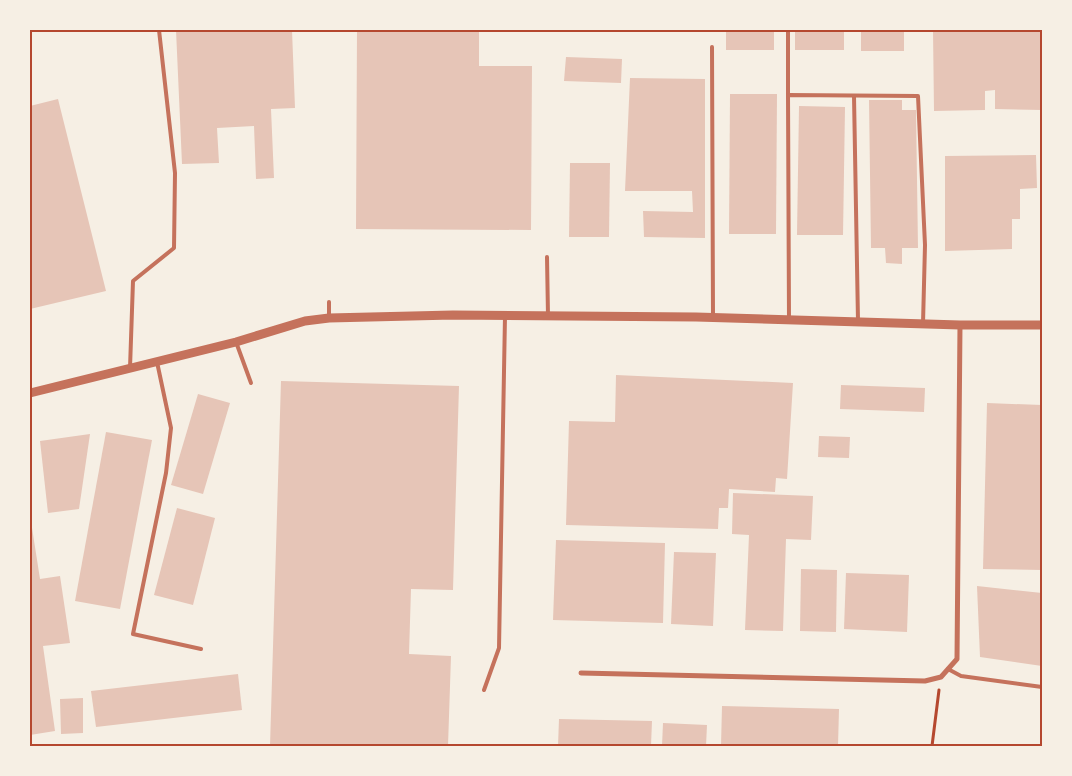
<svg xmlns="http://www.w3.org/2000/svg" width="1072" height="776" font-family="Quicksand,sans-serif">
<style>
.building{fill:#e6c5b7}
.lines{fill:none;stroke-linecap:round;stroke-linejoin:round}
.path{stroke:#b5482f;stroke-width:3}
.service{stroke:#c5725c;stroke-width:4}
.minor{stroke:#c5725c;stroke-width:5}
.tertiary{stroke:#c5725c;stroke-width:9}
.neatline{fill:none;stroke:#b5482f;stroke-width:2}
</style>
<rect width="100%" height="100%" fill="#f6efe4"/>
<g class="building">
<polygon points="176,30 292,30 295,108 271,109 274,178 256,179 254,126 217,128 219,163 182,164"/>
<polygon points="357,30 479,30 479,66 532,66 531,230 356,229"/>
<rect x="726" y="30" width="48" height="20"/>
<rect x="795" y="30" width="49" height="20"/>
<rect x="861" y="30" width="43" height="21"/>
<polygon points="933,30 1042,30 1042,110 995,109 995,90 985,91 985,110 934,111"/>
<polygon points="566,57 622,59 621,83 564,81"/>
<polygon points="630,78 705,79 705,238 644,237 643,211 693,212 692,191 625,191"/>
<polygon points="730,94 777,94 776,234 729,234"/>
<polygon points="58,99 106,291 30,309 30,106"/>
<polygon points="869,100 902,100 902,110 916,110 918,248 902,248 902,264 886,263 885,248 871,248"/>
<polygon points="799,106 845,107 843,235 797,235"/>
<polygon points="1036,155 1037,188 1020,189 1020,219 1012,219 1012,249 945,251 945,156"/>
<polygon points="570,163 610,163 609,237 569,237"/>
<polygon points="616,375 793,383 787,479 776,478 775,492 729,489 728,508 719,508 718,529 566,525 569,421 615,422"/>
<polygon points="281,381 459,386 453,590 411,589 409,654 451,656 448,746 270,746"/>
<polygon points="841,385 925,388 924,412 840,409"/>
<polygon points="198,394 230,403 203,494 171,485"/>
<polygon points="987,403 1042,405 1042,570 983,569"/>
<polygon points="106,432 152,440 120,609 75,601"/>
<polygon points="90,434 79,509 48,513 40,441"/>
<polygon points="819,436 850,437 849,458 818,457"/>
<polygon points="733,493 813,496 811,540 786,539 783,631 745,630 749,535 732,534"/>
<polygon points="177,508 215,518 193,605 154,595"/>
<polygon points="30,515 40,579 60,576 70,643 43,646 55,731 30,735"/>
<polygon points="556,540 665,543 663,623 553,620"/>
<polygon points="674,552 716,553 713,626 671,624"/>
<polygon points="801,569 837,570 836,632 800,631"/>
<polygon points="846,573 909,575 907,632 844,629"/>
<polygon points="977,586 1042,593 1042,666 980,657"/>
<polygon points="238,674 242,710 96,727 91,691"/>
<polygon points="83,698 83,733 61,734 60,699"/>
<polygon points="722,706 839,709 838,746 721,746"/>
<polygon points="559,719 652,721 651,746 558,746"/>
<polygon points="663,723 707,725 706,746 662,746"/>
</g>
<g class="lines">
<polyline class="path" points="932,746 939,690"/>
<g class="service">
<polyline points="712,47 713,317"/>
<polyline points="788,95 788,30"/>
<polyline points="854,96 858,321"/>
<polyline points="547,257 548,316"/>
<polyline points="329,318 329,302"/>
<polyline points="789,319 788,95 918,96 925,245 923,324"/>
<polyline points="236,342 251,383"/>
<polyline points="157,362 171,428 166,473 133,634 201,649"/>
<polyline points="130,368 133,281 174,248 175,173 159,30"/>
<polyline points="948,669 961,676 1042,687"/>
<polyline points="484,690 499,648 505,316"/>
</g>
<polyline class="minor" points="581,673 925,681 941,677 957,659 960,325"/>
<polyline class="tertiary" points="30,393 236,342 305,321 329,318 453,315 696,317 960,325 1042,325"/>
</g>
<rect width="1072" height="776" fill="none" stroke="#f6efe4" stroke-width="62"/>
<rect x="31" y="31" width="1010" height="714" class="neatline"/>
</svg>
